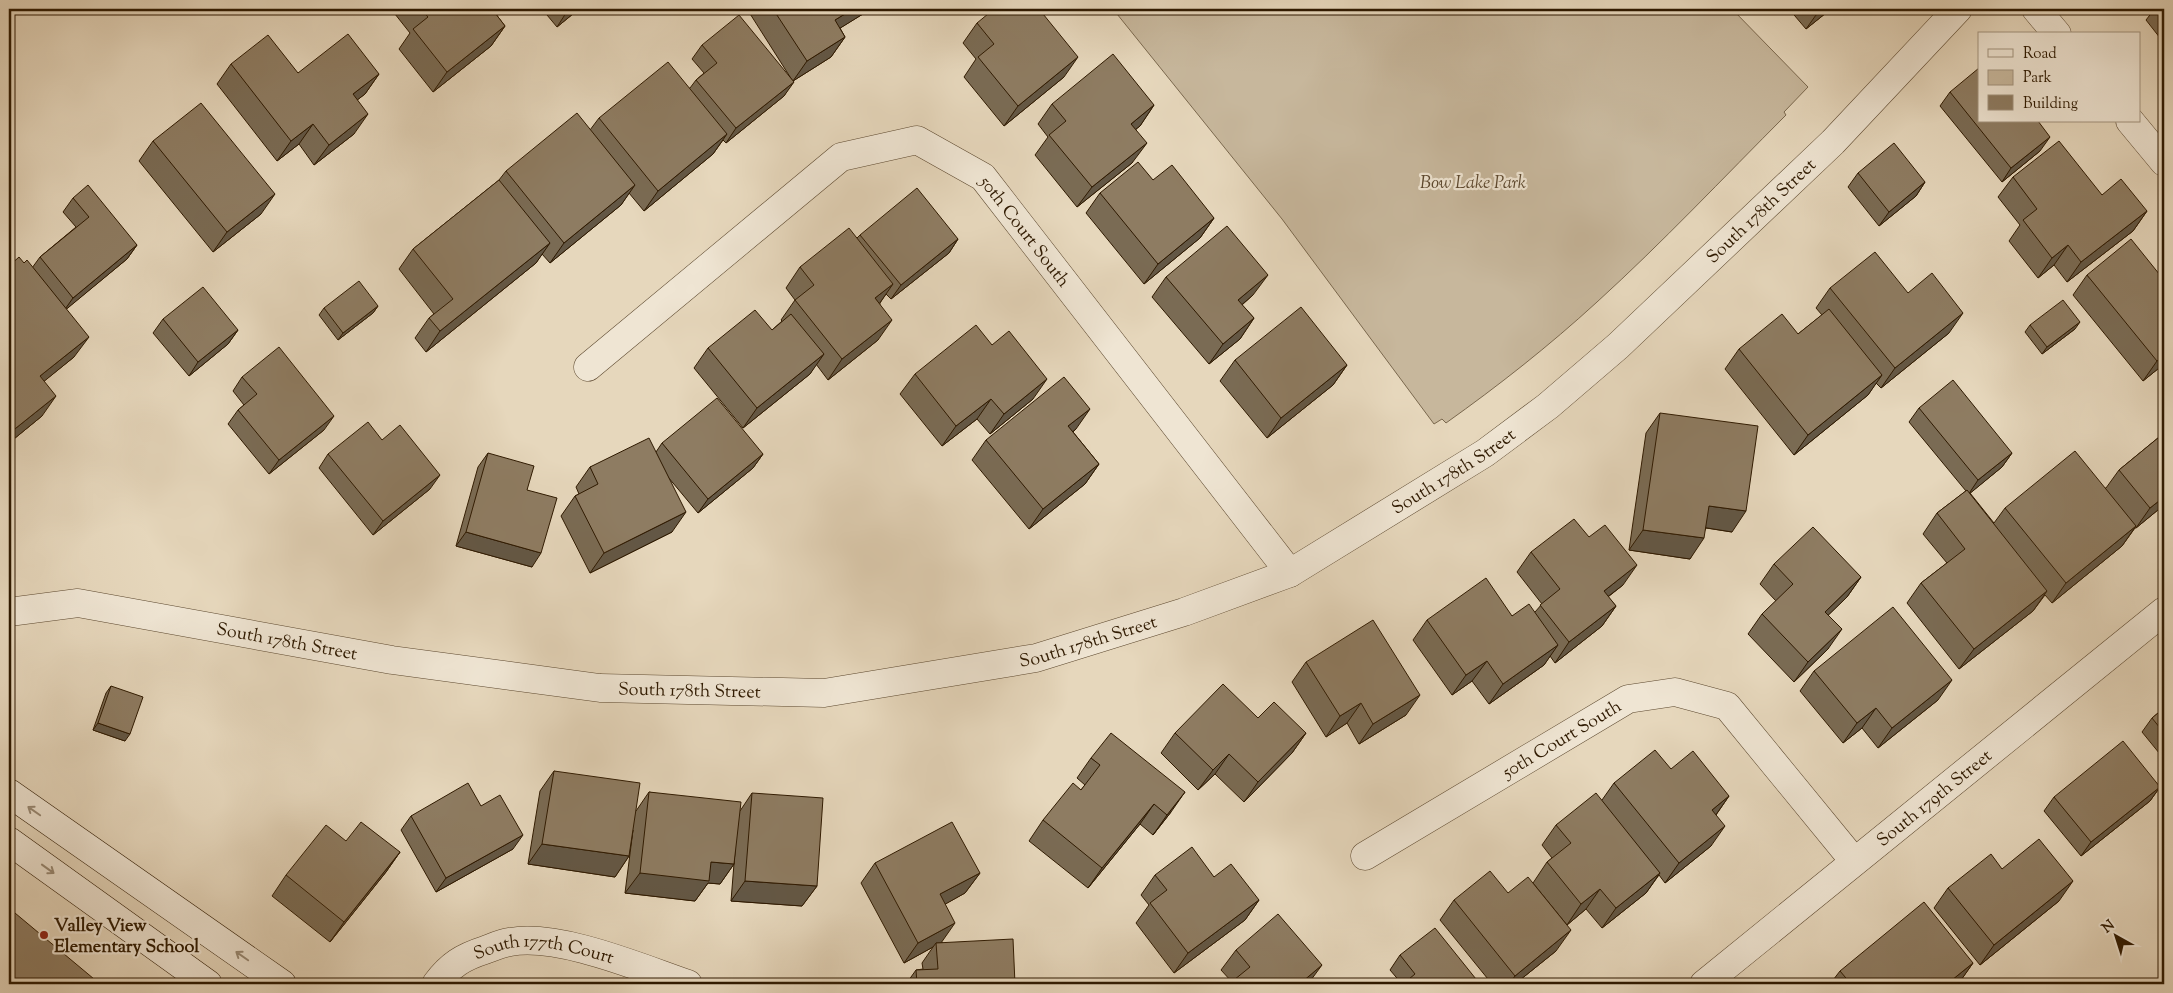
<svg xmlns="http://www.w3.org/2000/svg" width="2173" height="993" font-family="'Sorts Mill Goudy',serif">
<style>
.green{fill:#c7b79c;stroke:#7a684e}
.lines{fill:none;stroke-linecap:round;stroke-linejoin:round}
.minor-casing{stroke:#5c482f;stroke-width:29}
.tertiary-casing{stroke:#5c482f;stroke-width:29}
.secondary-casing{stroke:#2e1900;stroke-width:29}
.minor{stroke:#efe5d3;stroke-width:28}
.tertiary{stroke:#efe5d3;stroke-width:28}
.secondary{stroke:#efe5d3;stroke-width:28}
.wall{fill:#7a6b54;stroke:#2e1900}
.shaded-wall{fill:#635745;stroke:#2e1900}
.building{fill:#8e7c62;stroke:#2e1900}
.oneway{stroke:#988974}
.poi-dot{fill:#8f2418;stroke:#efe5d3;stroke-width:2}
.labels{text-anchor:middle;stroke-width:4.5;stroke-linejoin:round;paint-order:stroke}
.park-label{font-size:18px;font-style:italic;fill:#5c482f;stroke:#efe5d3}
.street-label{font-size:18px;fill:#2e1900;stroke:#efe5d3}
.poi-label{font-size:18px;font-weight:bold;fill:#2e1900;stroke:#efe5d3;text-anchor:start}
</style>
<rect width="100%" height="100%" fill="#e6d7bc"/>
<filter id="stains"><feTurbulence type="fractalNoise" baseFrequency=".004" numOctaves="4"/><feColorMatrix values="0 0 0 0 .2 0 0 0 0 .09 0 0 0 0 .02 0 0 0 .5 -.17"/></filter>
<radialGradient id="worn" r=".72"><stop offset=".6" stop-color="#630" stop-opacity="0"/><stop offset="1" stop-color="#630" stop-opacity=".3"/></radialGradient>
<path class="green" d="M1113,9H1732L1808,87L1784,112L1786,115C1723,178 1662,243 1597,302C1549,346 1498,386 1446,423L1442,419L1434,424L1282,219Z"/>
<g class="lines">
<g class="minor-casing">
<g id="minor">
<polyline points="2036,9 2057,34"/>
<polyline points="2130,121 2164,162"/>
<path id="s1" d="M588,367L841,157L917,140L983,177L1290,573"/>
<path id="s2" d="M1365,856L1628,699L1675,692L1727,706L1854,861"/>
<path id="s3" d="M436,984C450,965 463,957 485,950C493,947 502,943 510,942C559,933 641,968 688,984"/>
<path id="s4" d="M1704,984L2164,611"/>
</g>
</g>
<g class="tertiary-casing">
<g id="tertiary">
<path id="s5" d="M9,612L78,603L392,660L600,688L824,693L1036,658L1184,612L1290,573L1485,453L1548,406L1618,346L1833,142L1958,9"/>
</g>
</g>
<g class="secondary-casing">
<g id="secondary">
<polyline points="9,793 282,984"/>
<polyline points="9,841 208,984"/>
</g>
</g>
<use href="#minor" class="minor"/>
<use href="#tertiary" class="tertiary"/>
<use href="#secondary" class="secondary"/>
</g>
<g class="wall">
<polygon points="391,9 492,9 505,26 491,46 433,92 399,49 410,33"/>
<polygon points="542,9 579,9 557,27"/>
<polygon points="747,9 871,9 840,28 845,37 831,57 793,81 784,96 726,143 723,140 713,154 644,211 629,193 621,205 550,263 542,254 536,263 426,352 415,338 429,318 434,314 399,269 413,249 499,180 506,171 590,130 599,118 690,88 696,80 704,73 692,59 702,45 792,80"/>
<polygon points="1789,9 1831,9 1806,29"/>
<polygon points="2150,9 2164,9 2164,43 2146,20 2153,11"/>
<polygon points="977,23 1064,77 1004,126 964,77 976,59 963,43"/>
<polygon points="231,64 298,73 379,74 365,94 357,100 354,134 314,165 299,144 277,161 217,84"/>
<polygon points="1950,92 2040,151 2002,182 1940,106"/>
<polygon points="1052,104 1154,105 1140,126 1136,129 1132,163 1077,207 1035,155 1048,137 1038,124"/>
<polygon points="153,141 261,214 213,252 139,161"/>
<polygon points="1858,173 1925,182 1916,196 1879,226 1848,187"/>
<polygon points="2013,177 2102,195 2147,211 2133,231 2067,282 2054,265 2038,278 2009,241 2020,225 1998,197"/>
<polygon points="1153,180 1214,218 1200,238 1144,284 1086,213 1100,193"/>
<polygon points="73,198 137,245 127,259 66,309 74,357 44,381 42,416 9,443 9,266 24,263 32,268 40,257 76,227 63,212"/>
<polygon points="860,235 958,239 949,253 891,299 886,294 880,303 878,340 828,380 816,364 810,374 743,428 694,368 708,348 772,330 782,321 781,320 795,300 786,288 800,267 857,238"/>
<polygon points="2087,275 2164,364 2143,381 2073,295"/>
<polygon points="1166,277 1253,295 1242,305 1254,318 1240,339 1209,364 1152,297"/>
<polygon points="1830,288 1949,333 1881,388 1876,383 1868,395 1794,455 1725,369 1739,349 1798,334 1822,315 1816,308"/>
<polygon points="378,306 373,313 338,340 319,315 324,308"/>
<polygon points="163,319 238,330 228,344 189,376 153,333"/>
<polygon points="2030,325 2075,329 2042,354 2025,332"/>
<polygon points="992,345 1033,399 990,434 977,419 942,446 900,394 915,374"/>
<polygon points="1235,360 1347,365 1333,385 1267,438 1220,381"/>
<polygon points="242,377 324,430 269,474 228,424 238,410 244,405 233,391"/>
<polygon points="2164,401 2164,414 2160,408"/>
<polygon points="1919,408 2012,453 2002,467 1970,493 1994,523 2005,508 2106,488 2119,470 2164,433 2164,505 2136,528 2135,528 2122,546 2052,603 2045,595 2033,611 1959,669 1907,603 1921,583 1947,563 1923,534 1937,513 1966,491 1909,422"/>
<polygon points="1660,413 1732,532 1706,528 1690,559 1629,550 1646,433"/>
<polygon points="1076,429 1073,432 1099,464 1085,484 1029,529 972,460 986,440"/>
<polygon points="382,440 430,489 373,535 319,468 328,454"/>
<polygon points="662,443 763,454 753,468 698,513 668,477 672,532 590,573 561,516 575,496 579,494 576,487 590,467 656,452"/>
<polygon points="488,453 527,490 532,567 456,546 478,467"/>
<polygon points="1531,552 1623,585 1608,597 1616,606 1602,626 1555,663 1550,656 1544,665 1489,704 1472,681 1452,695 1413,640 1427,620 1512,616 1535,612 1542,604 1517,572"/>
<polygon points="1774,564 1861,577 1847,597 1828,615 1828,649 1794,682 1748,634 1762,614 1776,601 1760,584"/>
<polygon points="1306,662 1406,715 1359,744 1347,723 1326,737 1292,682"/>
<polygon points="1814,671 1938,700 1878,748 1862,728 1843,743 1800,691"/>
<polygon points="111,686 125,741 93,730 106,693"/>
<polygon points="2164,708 2164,759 2142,732 2152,718"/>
<polygon points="1258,718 1306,733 1292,753 1244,802 1215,774 1198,790 1161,753 1175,733"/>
<polygon points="1091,758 1171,812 1153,835 1140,824 1088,888 1029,841 1043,820 1081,790 1085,785 1077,778"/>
<polygon points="1671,769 1729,796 1716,815 1711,846 1665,883 1659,875 1646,893 1602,928 1586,909 1567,925 1533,883 1547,862 1552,858 1542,845 1556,825 1602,800 1614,783"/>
<polygon points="554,771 636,811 649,792 740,811 752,793 817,886 802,906 731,901 735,851 734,864 720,884 708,883 695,901 625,893 633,830 629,856 615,877 528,864 540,791"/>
<polygon points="2160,787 2150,801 2081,856 2044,811 2054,797"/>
<polygon points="481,806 513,849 436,892 401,830 411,816"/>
<polygon points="346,841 400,852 386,872 330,942 272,896 286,875"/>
<polygon points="875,863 980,873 965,893 945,904 941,942 1015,984 906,984 916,970 923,969 922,963 933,947 904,963 861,883"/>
<polygon points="2002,869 2059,901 1980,965 1934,908 1948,888"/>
<polygon points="1155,875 1214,877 1259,900 1245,920 1174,973 1136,923 1149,905 1141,895"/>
<polygon points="1508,893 1556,951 1515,984 1492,984 1440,920 1454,900"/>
<polygon points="1236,950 1308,984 1232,982 1221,970"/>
<polygon points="1400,955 1480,984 1402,984 1390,970"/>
<polygon points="1973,963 1958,984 1830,984 1840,971"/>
</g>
<g class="shaded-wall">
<polygon points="571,9 579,9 557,27 566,13"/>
<polygon points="853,9 871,9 821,40 835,20"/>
<polygon points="1824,9 1831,9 1806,29 1816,15"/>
<polygon points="505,26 491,46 433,92 447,72"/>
<polygon points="845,37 831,57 793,81 807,61"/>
<polygon points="1078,57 1064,77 1004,126 1018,106"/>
<polygon points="379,74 365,94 339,114 353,94"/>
<polygon points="794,82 784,96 726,143 736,128"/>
<polygon points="1154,105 1140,126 1117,144 1131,124"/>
<polygon points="368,114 354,134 314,165 329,145"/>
<polygon points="313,124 299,144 277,161 291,141"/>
<polygon points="727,134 713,154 644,211 658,191"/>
<polygon points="2050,137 2040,151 2002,182 2011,168"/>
<polygon points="1147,143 1132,163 1077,207 1092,187"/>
<polygon points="1925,182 1916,196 1879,226 1889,212"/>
<polygon points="635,185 621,205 550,263 564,243"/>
<polygon points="275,194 261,214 213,252 227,232"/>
<polygon points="2147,211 2133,231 2067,282 2081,262"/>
<polygon points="1214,218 1200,238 1144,284 1158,264"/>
<polygon points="958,239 949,253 891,299 901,285"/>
<polygon points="550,243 536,263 426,352 440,331"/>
<polygon points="137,245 127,259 63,312 73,298"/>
<polygon points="2068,245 2054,265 2038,278 2052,258"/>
<polygon points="1268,275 1253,295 1224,320 1238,300"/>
<polygon points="893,284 879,304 875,298"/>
<polygon points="378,306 373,313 338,340 343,333"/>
<polygon points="1963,313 1949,333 1881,388 1895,368"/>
<polygon points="1254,318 1240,339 1209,364 1223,344"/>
<polygon points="892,320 878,340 828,380 842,359"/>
<polygon points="2080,322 2075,329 2042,354 2047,347"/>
<polygon points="238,330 228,344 189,376 198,362"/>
<polygon points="89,337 74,357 26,396 40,376"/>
<polygon points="824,354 810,374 743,428 757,408"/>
<polygon points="2164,355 2164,364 2143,381 2157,361"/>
<polygon points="1347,365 1333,385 1267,438 1281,418"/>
<polygon points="1882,375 1868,395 1794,455 1808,435"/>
<polygon points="1047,379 1033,399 990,434 1004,414"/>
<polygon points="56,396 42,416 9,443 9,436 11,432"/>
<polygon points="991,399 977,419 942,446 956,426"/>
<polygon points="1090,409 1076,429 1054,447 1068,426"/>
<polygon points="334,416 324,430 269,474 279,460"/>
<polygon points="2012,453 2002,467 1968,495 1978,480"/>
<polygon points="763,454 753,468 698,513 708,499"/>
<polygon points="1099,464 1085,484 1029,529 1043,509"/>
<polygon points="440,475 430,489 373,535 383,521"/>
<polygon points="2164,497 2164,505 2136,528 2150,508"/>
<polygon points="1709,506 1746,511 1732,532 1695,526"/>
<polygon points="686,512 672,532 590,573 604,553"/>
<polygon points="2136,526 2122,546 2052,603 2066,583"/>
<polygon points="1643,530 1704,538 1690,559 1629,550"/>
<polygon points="466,532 541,553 532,567 456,546"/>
<polygon points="1637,565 1623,585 1589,611 1604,591"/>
<polygon points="1861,577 1847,597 1811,632 1825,612"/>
<polygon points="2047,591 2033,611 1959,669 1974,649"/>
<polygon points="1616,606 1602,626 1555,663 1569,642"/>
<polygon points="1842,629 1828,649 1794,682 1808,662"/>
<polygon points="1558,645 1544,665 1489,704 1503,684"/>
<polygon points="1487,661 1472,681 1452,695 1466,675"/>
<polygon points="1952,680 1938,700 1878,748 1892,728"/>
<polygon points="1420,695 1406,715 1359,744 1373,724"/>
<polygon points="1361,703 1347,723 1326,737 1340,716"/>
<polygon points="1876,708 1862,728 1843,743 1857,723"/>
<polygon points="98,723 130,734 125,741 93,730"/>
<polygon points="1306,733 1292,753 1244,802 1258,782"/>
<polygon points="1229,754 1215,774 1198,790 1213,770"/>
<polygon points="2160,787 2150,801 2081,856 2091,842"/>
<polygon points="1185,792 1171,812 1153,835 1167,815"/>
<polygon points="1729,796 1715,816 1712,810"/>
<polygon points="1154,804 1140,824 1088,888 1102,868"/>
<polygon points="1725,826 1711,846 1665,883 1679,863"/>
<polygon points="523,835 513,849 436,892 446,878"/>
<polygon points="542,844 629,856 615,877 528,864"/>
<polygon points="400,852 386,872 330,942 344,922"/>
<polygon points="711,862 734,864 720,884 708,883 695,901 625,893 640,873"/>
<polygon points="980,873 965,893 926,915 940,894"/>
<polygon points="1660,873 1646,893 1602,928 1616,908"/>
<polygon points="745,881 817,886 802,906 731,901"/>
<polygon points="2073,881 2059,901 1980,965 1994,945"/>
<polygon points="1600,889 1586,909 1567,925 1581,904"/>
<polygon points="1259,900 1245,920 1174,973 1188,953"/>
<polygon points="955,923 941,943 936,943 933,947 904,963 918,943"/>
<polygon points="1571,930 1556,951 1515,984 1509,984 1515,976"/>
<polygon points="1973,963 1959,983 1958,984 1947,984"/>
<polygon points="1322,965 1308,984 1300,984 1302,982"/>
</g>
<g class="building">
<polygon points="421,9 492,9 505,26 447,72 413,29 428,17"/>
<polygon points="563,9 571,9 566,13"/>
<polygon points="773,9 853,9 835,20 845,37 807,61"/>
<polygon points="994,9 1039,9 1078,57 1018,106 978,57 994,44 977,23"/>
<polygon points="1811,9 1824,9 1816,15"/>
<polygon points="739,15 794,82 736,128 696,80 717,63 702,45"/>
<polygon points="348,34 379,74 353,94 368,114 329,145 313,124 291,141 231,64 268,35 298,73"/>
<polygon points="1113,54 1154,105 1131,124 1147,143 1092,187 1049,135 1066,121 1052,104"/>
<polygon points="668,62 727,134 658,191 599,118"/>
<polygon points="1979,68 1979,121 2038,121 2050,137 2011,168 1950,92"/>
<polygon points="201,103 275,194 227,232 153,141"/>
<polygon points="577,113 635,185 564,243 506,171"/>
<polygon points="2059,141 2102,195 2121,179 2147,211 2081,262 2068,245 2052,258 2023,220 2037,209 2013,177"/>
<polygon points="1894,143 1925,182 1889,212 1858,173"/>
<polygon points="1138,162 1153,180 1172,165 1214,218 1158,264 1100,193"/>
<polygon points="499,180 550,243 440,331 429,318 453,299 413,249"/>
<polygon points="88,185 137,245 73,298 40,257 89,217 73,198"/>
<polygon points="917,188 958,239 901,285 860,235"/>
<polygon points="1227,226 1268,275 1238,300 1254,318 1223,344 1166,277"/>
<polygon points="849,228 893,284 875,298 892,320 842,359 795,300 814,285 800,267"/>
<polygon points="2131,239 2164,280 2164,355 2157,361 2087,275"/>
<polygon points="1875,252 1908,293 1932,273 1963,313 1895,368 1830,288"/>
<polygon points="19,257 24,263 27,260 89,337 40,376 56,396 11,432 9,428 9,266"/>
<polygon points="359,281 378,306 343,333 324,308"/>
<polygon points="203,287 238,330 198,362 163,319"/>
<polygon points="2063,300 2080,322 2047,347 2030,325"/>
<polygon points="1301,307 1347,365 1281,418 1235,360"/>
<polygon points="1829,309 1882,375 1808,435 1739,349 1782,314 1798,334"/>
<polygon points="755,310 772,330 791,314 824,354 757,408 708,348"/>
<polygon points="976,325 992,345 1009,331 1047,379 1004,414 991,399 956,426 915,374"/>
<polygon points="279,347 334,416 279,460 238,410 257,394 242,377"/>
<polygon points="1064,377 1090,409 1068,426 1099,464 1043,509 986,440"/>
<polygon points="1953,380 2012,453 1978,480 1919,408"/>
<polygon points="717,398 763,454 708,499 662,443"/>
<polygon points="1660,413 1758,426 1746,511 1709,506 1704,538 1643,530"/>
<polygon points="368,422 382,440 400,425 440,475 383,521 328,454"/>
<polygon points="2164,433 2164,497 2150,508 2119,470"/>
<polygon points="649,438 686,512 604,553 575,496 598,484 590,467"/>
<polygon points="2075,451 2136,526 2066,583 2005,508"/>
<polygon points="488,453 534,466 527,490 557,498 541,553 466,532"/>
<polygon points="1967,490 2047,591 1974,649 1921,583 1965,549 1937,513"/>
<polygon points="1574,519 1589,537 1605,525 1637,565 1604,591 1616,606 1569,642 1540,605 1560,589 1531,552"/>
<polygon points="1813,527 1861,577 1825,612 1842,629 1808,662 1762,614 1793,584 1774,564"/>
<polygon points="1486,578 1512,616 1529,604 1558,645 1503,684 1487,661 1466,675 1427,620"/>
<polygon points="1893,607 1952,680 1892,728 1876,708 1857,723 1814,671"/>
<polygon points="1373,620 1420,695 1373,724 1361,703 1340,716 1306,662"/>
<polygon points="1223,684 1258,718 1274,702 1306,733 1258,782 1229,754 1213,770 1175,733"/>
<polygon points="111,686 143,697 130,734 98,723"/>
<polygon points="2164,708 2164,733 2152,718"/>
<polygon points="1111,733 1185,792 1167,815 1154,804 1102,868 1043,820 1073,783 1081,790 1100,765 1091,758"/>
<polygon points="2123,741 2160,787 2091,842 2054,797"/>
<polygon points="1655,750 1671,769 1693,751 1729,796 1712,810 1725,826 1679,863 1614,783"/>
<polygon points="554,771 640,783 629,856 542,844"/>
<polygon points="468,783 481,806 500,795 523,835 446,878 411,816"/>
<polygon points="649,792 741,802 734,864 711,862 709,881 640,873"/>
<polygon points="752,793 823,798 817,886 745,881"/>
<polygon points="1596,793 1660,873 1616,908 1600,889 1581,904 1547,862 1571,843 1556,825"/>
<polygon points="361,822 400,852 344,922 286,875 326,825 346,841"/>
<polygon points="952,822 980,873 940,894 955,923 918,943 875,863"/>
<polygon points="2039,839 2073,881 1994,945 1948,888 1991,854 2002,869"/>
<polygon points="1192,847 1214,877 1231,864 1259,900 1188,953 1150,903 1167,890 1155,875"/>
<polygon points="1490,871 1508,893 1528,877 1571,930 1515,976 1454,900"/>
<polygon points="1924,902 1973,963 1947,984 1851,984 1840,971"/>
<polygon points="9,908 100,984 9,984"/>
<polygon points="1278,914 1322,965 1302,982 1303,984 1229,984 1250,967 1236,950"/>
<polygon points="1435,928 1480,984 1403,984 1415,974 1400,955"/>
<polygon points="1013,939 1015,984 917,984 916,970 938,969 936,943"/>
</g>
<defs><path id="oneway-shaft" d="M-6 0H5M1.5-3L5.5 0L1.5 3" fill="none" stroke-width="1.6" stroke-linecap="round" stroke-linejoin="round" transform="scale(1.25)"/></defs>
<g class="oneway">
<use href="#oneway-shaft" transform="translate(34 811) rotate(-145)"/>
<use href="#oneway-shaft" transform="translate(48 869) rotate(36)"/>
<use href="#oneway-shaft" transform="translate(242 956) rotate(-145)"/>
</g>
<circle class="poi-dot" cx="44" cy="935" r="5"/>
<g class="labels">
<g class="park-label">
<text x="1473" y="188">Bow Lake Park</text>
</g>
<g class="street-label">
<text dy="6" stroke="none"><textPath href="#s5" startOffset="1902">South 178th Street</textPath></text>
<text dy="6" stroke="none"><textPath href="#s1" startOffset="551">50th Court South</textPath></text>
<text dy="6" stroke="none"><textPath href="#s5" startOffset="1498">South 178th Street</textPath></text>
<text dy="6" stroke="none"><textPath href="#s5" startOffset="1092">South 178th Street</textPath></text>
<text dy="6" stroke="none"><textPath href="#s5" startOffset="282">South 178th Street</textPath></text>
<text dy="6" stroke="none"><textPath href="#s5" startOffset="688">South 178th Street</textPath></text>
<text dy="6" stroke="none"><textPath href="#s2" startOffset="229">50th Court South</textPath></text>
<text dy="6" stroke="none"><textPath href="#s4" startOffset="296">South 179th Street</textPath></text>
<text dy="6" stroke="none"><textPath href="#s3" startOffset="121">South 177th Court</textPath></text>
</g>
<g class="poi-label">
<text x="54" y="931">Valley View<tspan x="54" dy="21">Elementary School</tspan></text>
</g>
</g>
<rect width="2173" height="993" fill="none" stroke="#e6d7bc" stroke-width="30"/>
<rect x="10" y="10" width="2153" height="973" fill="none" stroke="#2e1900" stroke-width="2.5"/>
<rect x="15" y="15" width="2143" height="963" fill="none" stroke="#2e1900"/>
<rect x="1978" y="32" width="162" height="90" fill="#efe5d3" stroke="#a2937f"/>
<rect x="1988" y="49" width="25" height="8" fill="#efe5d3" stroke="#a2937f"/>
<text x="2023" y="58" font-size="15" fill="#2e1900">Road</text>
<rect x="1988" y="70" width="25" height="15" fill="#c7b79c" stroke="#a2937f"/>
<text x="2023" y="82" font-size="15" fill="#2e1900">Park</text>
<rect x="1988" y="95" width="25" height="15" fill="#8e7c62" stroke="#a2937f"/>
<text x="2023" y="108" font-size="15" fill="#2e1900">Building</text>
<g transform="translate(2116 936) rotate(321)" stroke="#efe5d3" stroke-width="4" paint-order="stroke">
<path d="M0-4L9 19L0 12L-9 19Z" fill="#2e1900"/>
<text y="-8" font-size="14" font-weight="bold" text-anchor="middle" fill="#2e1900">N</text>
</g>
<rect width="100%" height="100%" filter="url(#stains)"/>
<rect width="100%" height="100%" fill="url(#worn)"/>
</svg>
